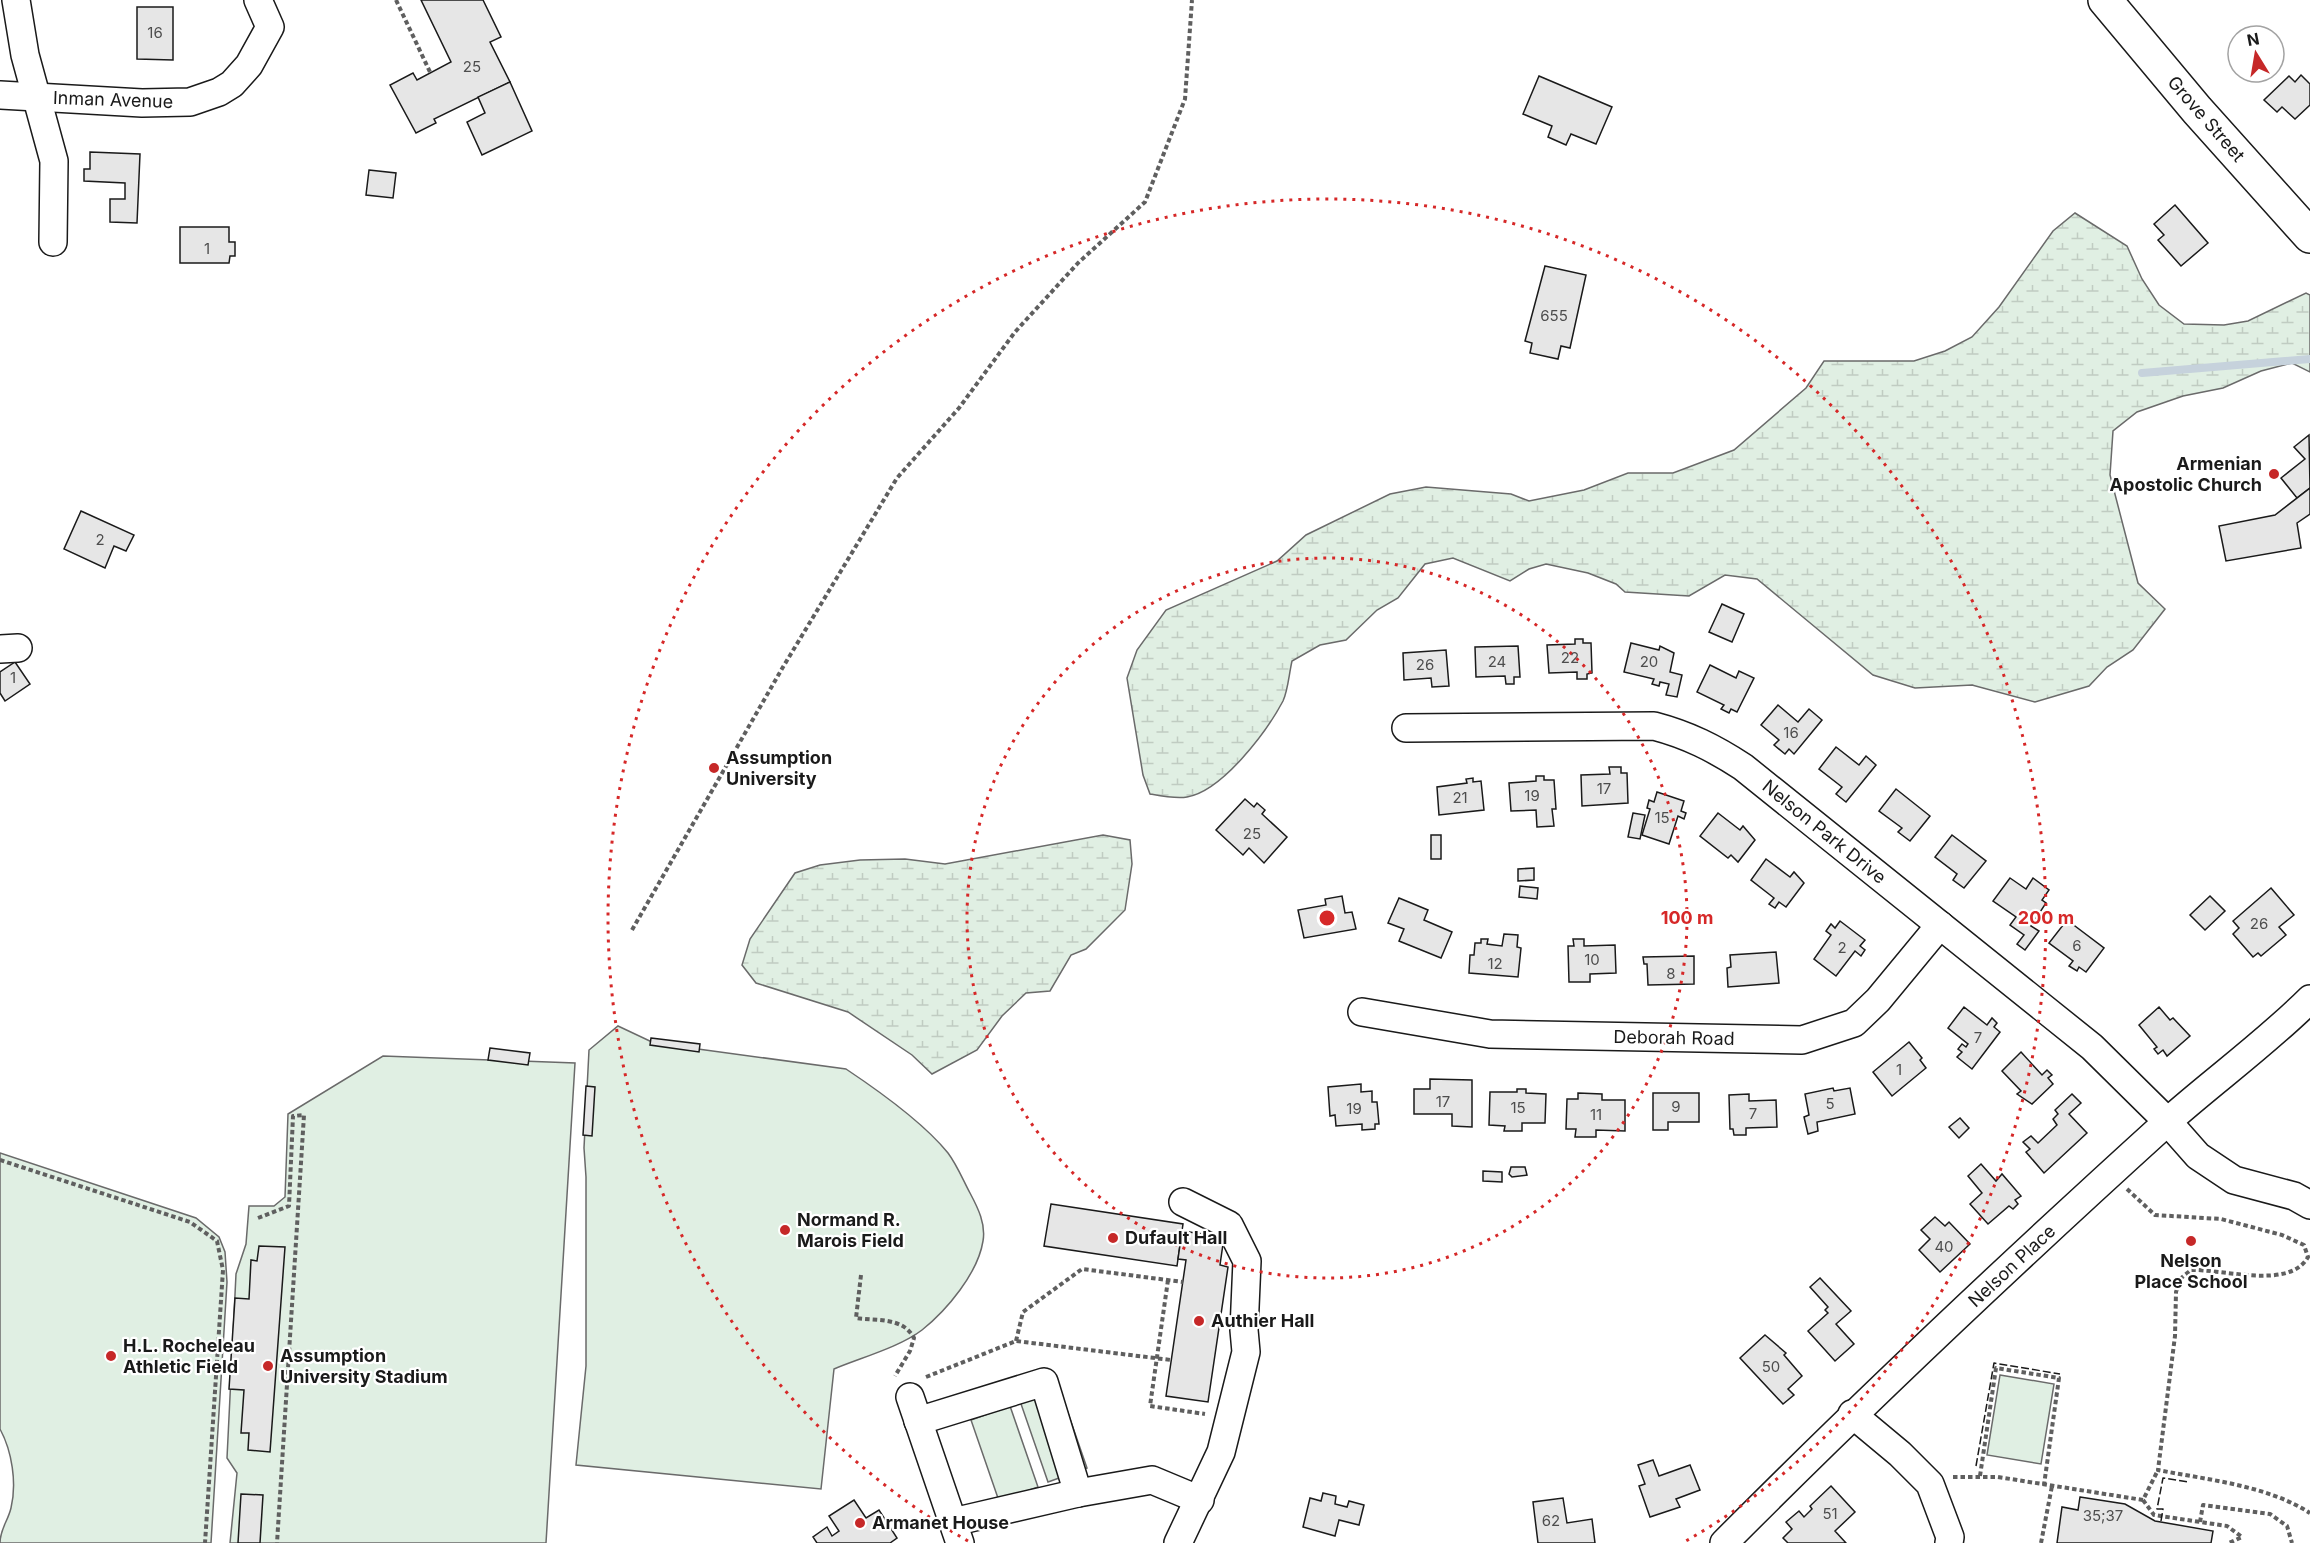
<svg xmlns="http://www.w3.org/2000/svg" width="2310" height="1543" font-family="Inter,sans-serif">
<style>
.wetland{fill:url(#wetland-marsh);stroke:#6a6a6a;stroke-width:1.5}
.garden{fill:#e0efe3;stroke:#6a6a6a;stroke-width:1.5}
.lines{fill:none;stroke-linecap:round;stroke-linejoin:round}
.stream{stroke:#c6d2dc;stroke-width:8}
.building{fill:#e6e6e6;stroke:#1a1a1a;stroke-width:1.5}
.minor-casing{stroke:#1a1a1a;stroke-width:30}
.major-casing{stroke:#1a1a1a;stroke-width:36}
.path{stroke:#5f5f5f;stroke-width:4;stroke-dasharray:4.5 3;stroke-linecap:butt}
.minor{stroke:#fff;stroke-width:27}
.major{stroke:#fff;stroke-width:33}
.fence{stroke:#1a1a1a;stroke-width:1.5;stroke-dasharray:8 3;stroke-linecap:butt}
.ring{fill:none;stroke:#d62828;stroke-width:3;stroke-dasharray:3 6}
.poi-dot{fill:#c62828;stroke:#fff;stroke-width:2}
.labels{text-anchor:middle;stroke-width:4.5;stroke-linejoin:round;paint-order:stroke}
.number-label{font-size:15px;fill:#4d4d4d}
.street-label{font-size:18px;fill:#1a1a1a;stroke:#fff}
.poi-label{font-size:18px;font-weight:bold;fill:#1a1a1a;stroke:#fff;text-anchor:start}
.centre{fill:#d62828;stroke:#fff;stroke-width:3}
.ring-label{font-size:18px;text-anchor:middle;font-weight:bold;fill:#d62828;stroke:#fff;stroke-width:4.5;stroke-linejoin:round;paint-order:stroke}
</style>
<defs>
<pattern id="wetland-marsh" width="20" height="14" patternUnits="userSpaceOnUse" patternTransform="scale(1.5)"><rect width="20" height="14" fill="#e0efe3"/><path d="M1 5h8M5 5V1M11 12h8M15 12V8" fill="none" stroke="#c0ccc2"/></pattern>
</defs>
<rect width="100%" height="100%" fill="#fff"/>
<g class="wetland">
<path d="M2075,213L2127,246L2142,279L2159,305L2184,324L2224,325L2248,321L2306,293L2310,295V372L2292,363L2261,371L2223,388L2183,396L2137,412L2113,431L2110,475L2138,583L2165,609L2133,650L2107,667L2089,686L2035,702L1972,685L1915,688L1873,675L1757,579L1725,575L1689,596L1625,592L1616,584L1588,573L1546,564L1529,569L1510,581L1453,558L1425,564L1398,598L1377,610L1346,640L1320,645L1292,661C1289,674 1288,690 1283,701C1266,733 1222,791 1187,797C1176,799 1161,796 1150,794L1143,775L1127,678L1137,650L1166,610L1277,561L1306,535L1390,494L1426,487L1511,494L1529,501L1584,490L1628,473H1673L1734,450L1806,388L1824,361H1914L1945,351L1972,337L1999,307L2053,231Z"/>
<polygon points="1103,835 1130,840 1132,864 1125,910 1086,949 1071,955 1050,991 1026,993 1002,1016 977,1050 932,1074 912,1055 848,1012 756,983 742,965 750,939 795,873 820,865 860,860 905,859 945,864"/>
</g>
<g class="garden">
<path d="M618,1026L654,1043L846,1069C879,1091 923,1122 948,1153C957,1165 963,1180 970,1193C978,1208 986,1224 983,1241C978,1273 947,1310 922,1330C900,1347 860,1358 834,1369L821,1489L576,1465L586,1366V1177L584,1148L589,1050Z"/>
<polygon points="383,1056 575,1063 546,1543 230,1543 237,1473 227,1458 236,1274 246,1244 249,1206 274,1206 285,1197 288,1114"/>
<path d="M0,1153L196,1218L219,1237L225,1252L227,1282L211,1543H0C0,1529 8,1521 11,1508C17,1483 12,1451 0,1429Z"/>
<polygon points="2000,1375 2054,1384 2041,1464 1987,1455"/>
<polygon points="1059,1387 1087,1468 1048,1482 1020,1401"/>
<polygon points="1010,1406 1038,1487 999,1501 971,1420"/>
</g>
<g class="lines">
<polyline class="stream" points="2142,373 2310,359"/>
</g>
<g class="building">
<polygon points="421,0 483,0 501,37 490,42 510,82 434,119 436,123 416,133 390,85 413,73 417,80 451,62"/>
<polygon points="137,7 173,7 173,60 137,59"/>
<polygon points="2301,75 2310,84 2310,105 2295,119 2282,107 2277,112 2264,100 2289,76 2295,82"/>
<polygon points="1539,76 1612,107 1596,144 1571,134 1566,145 1548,137 1552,126 1523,114"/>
<polygon points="510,82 532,131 482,155 467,122 485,113 478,97"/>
<polygon points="90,152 140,154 137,223 110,222 110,199 125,199 125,183 84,181 84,169 90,169"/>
<polygon points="369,170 396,173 393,198 366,195"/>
<polygon points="2175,205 2208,243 2181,266 2158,240 2164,235 2154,224"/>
<polygon points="180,227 229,227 229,242 235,242 235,256 230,256 229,263 180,263"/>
<polygon points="1545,266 1586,275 1570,348 1561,346 1558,359 1530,353 1532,343 1525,341"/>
<polygon points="2309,435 2310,488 2297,498 2281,478 2305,459 2294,447"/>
<polygon points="2310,488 2310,514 2297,523 2301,548 2226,561 2219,526 2275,515"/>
<polygon points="81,511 134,535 126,551 114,546 105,568 64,549"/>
<polygon points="1722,604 1744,614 1732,642 1709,632"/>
<polygon points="1575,639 1583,639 1583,643 1591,643 1592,673 1587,674 1587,679 1577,679 1577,672 1549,673 1547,645 1575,644"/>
<polygon points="1631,643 1659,650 1660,646 1674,653 1670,672 1682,675 1677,697 1666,695 1669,684 1660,682 1659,686 1652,684 1654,679 1624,672"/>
<polygon points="1518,646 1520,677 1514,677 1514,684 1506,684 1505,676 1476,677 1475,647"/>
<polygon points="1446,650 1449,686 1432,687 1431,678 1404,680 1403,653"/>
<polygon points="15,662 30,684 5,701 0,693 0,672"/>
<polygon points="1710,665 1736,678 1739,671 1754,678 1737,712 1731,709 1729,713 1721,709 1724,705 1697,692"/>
<polygon points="1778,705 1798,722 1809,709 1822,720 1794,754 1789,749 1785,754 1774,745 1779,740 1761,725"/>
<polygon points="1836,747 1859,765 1866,756 1876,765 1846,802 1836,794 1842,787 1819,769"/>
<polygon points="1609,767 1621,767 1621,773 1627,773 1628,803 1582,806 1581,775 1610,774"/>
<polygon points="1536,776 1544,776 1544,780 1554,780 1556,809 1552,809 1554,826 1537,827 1536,810 1511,811 1509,783 1536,781"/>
<polygon points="1473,778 1473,782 1481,781 1484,810 1439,815 1437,787 1467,783 1466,779"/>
<polygon points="1896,789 1930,816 1910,841 1898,832 1902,828 1879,811"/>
<polygon points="1657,792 1684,801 1681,811 1686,813 1684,819 1678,816 1669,844 1642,835 1650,809 1647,808 1649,800 1654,802"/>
<polygon points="1245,799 1254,807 1257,803 1265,810 1262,814 1287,837 1264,863 1249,848 1243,855 1216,830"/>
<polygon points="1633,813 1645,815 1640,839 1628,837"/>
<polygon points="1718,813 1740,830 1743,826 1755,840 1738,862 1731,855 1728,858 1700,836"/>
<rect x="1431" y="835" width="10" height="24"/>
<polygon points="1952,835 1986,861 1964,888 1953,880 1957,874 1935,857"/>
<polygon points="1766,859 1790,877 1794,872 1804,883 1786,907 1779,902 1775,908 1769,904 1774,898 1751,880"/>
<polygon points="1534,868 1534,880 1518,881 1518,869"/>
<polygon points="2010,878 2026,889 2033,878 2049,890 2042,900 2046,903 2031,926 2039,931 2025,950 2017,944 2024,935 2010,925 2016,917 1993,901"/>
<polygon points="1520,886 1538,888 1537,899 1519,897"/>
<polygon points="2271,888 2294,915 2279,927 2286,935 2261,956 2258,953 2253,957 2233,934 2239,928 2233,921"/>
<polygon points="1342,896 1345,913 1352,912 1356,929 1304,938 1298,910 1326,905 1325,899"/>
<polygon points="2210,896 2225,911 2205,930 2190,915"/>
<polygon points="1399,898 1428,910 1424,920 1452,932 1441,958 1399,941 1404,929 1388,923"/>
<polygon points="2067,920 2104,948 2086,972 2079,967 2077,971 2069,966 2073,961 2049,943"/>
<polygon points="1840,921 1865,940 1860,946 1865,950 1861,956 1855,951 1836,976 1814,959 1831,935 1826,931 1831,924 1835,928"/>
<polygon points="1504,934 1518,935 1517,947 1521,948 1518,977 1469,973 1470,955 1474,955 1475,943 1481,943 1481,939 1488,939 1487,944 1502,946"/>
<polygon points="1573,939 1584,939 1584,946 1615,945 1616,973 1590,974 1590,982 1569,982 1568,946 1574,946"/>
<polygon points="1776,952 1779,983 1728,987 1727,968 1731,967 1730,955"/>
<polygon points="1694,956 1694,984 1648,985 1647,964 1644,964 1643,957"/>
<polygon points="1964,1007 1987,1025 1992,1018 1997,1023 1994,1027 2000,1032 1972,1069 1957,1057 1962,1052 1958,1049 1962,1044 1966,1047 1968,1044 1948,1028"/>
<polygon points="2159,1007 2170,1020 2173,1018 2190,1036 2167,1056 2163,1050 2158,1054 2154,1049 2157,1047 2139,1025"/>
<polygon points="651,1038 700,1044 699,1052 650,1045"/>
<polygon points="1909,1042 1922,1058 1920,1060 1926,1068 1892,1096 1873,1072"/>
<polygon points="490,1048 530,1053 528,1065 488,1060"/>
<polygon points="2021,1052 2042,1075 2047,1070 2052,1075 2048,1078 2053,1084 2032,1104 2017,1094 2021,1091 2002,1071"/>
<polygon points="1430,1079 1472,1080 1472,1127 1452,1126 1452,1114 1414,1114 1414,1089 1430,1089"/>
<polygon points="1361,1084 1361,1092 1372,1091 1372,1102 1377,1102 1379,1124 1375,1124 1375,1129 1362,1130 1362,1124 1336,1126 1335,1115 1330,1116 1328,1087"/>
<polygon points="586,1086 595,1087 592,1136 583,1135"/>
<polygon points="1833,1088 1834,1091 1850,1088 1855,1114 1817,1122 1818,1131 1808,1134 1804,1117 1809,1115 1805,1094"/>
<polygon points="1517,1089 1526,1089 1526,1093 1546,1094 1545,1123 1522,1123 1522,1131 1504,1131 1505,1126 1489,1125 1490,1092 1517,1092"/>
<polygon points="1578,1093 1602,1094 1602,1100 1625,1100 1625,1131 1596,1130 1596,1137 1575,1137 1576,1129 1566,1129 1567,1099 1578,1099"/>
<polygon points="1653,1093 1699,1093 1699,1122 1668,1122 1668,1130 1653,1130"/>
<polygon points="1749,1094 1749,1101 1776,1100 1777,1127 1746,1128 1746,1135 1734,1135 1733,1129 1730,1129 1729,1095"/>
<polygon points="2072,1094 2081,1103 2069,1114 2087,1133 2044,1173 2026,1152 2030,1149 2023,1142 2031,1136 2038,1143 2057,1125 2053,1119 2058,1114 2055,1110"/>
<polygon points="1960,1118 1969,1128 1959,1138 1949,1127"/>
<polygon points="1981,1164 1996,1181 2002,1174 2021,1196 2015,1200 2018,1204 2013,1209 2009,1206 1988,1224 1970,1204 1982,1193 1968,1176"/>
<polygon points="1511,1167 1525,1167 1527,1175 1512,1177 1509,1174"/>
<polygon points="1483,1171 1502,1172 1502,1182 1483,1181"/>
<polygon points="1051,1204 1183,1224 1177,1266 1044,1246"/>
<polygon points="1935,1217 1945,1226 1949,1222 1970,1244 1940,1272 1919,1250 1930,1239 1921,1230"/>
<polygon points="1182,1231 1224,1237 1220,1265 1228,1267 1208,1402 1166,1396 1186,1260 1178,1259"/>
<polygon points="259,1246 285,1247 270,1452 248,1450 249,1433 241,1433 244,1390 229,1389 235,1298 249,1299 251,1260 257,1261"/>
<polygon points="1820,1278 1851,1311 1836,1324 1854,1344 1835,1361 1808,1331 1828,1313 1825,1310 1828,1307 1810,1287"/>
<polygon points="1765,1335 1786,1353 1784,1355 1802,1376 1788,1389 1794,1395 1783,1404 1740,1358"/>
<polygon points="1653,1460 1659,1476 1690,1465 1700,1490 1676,1499 1680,1507 1650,1517 1639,1486 1645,1484 1638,1465"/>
<polygon points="1831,1486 1855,1512 1835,1531 1846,1543 1788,1543 1783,1538 1792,1529 1786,1522 1799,1511 1804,1517 1812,1509 1810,1506"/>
<polygon points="1323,1493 1336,1496 1335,1504 1347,1507 1349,1501 1364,1505 1359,1525 1339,1520 1335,1536 1303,1527 1310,1498 1321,1501"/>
<polygon points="241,1494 263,1495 260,1543 238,1543"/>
<polygon points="2080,1497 2125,1504 2155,1521 2213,1531 2211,1543 2057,1543 2062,1507 2078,1510"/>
<polygon points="1563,1498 1567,1523 1592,1519 1595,1543 1538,1543 1533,1502"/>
<polygon points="854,1500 866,1518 879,1510 897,1538 890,1543 817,1543 813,1537 827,1527 832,1536 839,1531 829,1516"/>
</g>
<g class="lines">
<g class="minor-casing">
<g id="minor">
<polyline points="16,0 25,55 54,161 53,242"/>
<polyline points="0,95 142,103 190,102 219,92 232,84 249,65 270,27 258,0"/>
<polyline points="0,649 18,648"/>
<path d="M1406,728L1654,726C1688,735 1714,748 1743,767L2092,1047L2168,1122L2198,1156L2234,1180L2294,1196L2310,1205"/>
<polyline points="1362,1012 1490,1034 1802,1040 1854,1023 1878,1000 1940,925"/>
<polyline points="910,1397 960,1543"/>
<polyline points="1852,1414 1900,1454 1930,1484 1950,1537 1949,1543"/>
<polyline points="918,1421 1044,1382 1078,1493"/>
<polyline points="953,1522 1078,1493 1152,1480 1200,1500"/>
<polyline points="1178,1543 1221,1452 1246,1352 1244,1330 1247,1261 1229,1225 1183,1202"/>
<path d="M1724,1543C1867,1399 2015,1260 2166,1123C2213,1081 2265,1044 2310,999"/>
</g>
</g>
<g class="major-casing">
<polyline id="major" points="2105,0 2197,110 2310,236"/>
</g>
<g class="path">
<polyline points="396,0 430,72"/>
<polyline points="632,930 783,667 897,478 959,408 1015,332 1078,263 1145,202 1185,99 1192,0"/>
<polyline points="0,1160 190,1222 217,1241 223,1270 205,1543"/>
<path d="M2127,1189L2155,1215L2221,1219L2282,1235L2304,1245L2308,1257C2290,1290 2223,1269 2191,1270L2180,1279L2176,1292L2175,1336L2158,1470C2208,1480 2266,1485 2310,1513"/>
<polyline points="258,1218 289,1206 293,1116 304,1115 277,1543"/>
<path d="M861,1275L856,1318C877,1321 903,1317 914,1338L910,1351L895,1376"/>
<polyline points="1168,1280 1150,1406 1205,1414"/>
<polyline points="1016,1341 1023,1312 1082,1269 1183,1282"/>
<polyline points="926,1377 1016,1341 1171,1360"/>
<polyline points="1980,1476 1996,1368 2059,1378 2044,1485"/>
<polyline points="1953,1477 1998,1477 2143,1500 2158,1470"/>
<polyline points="2143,1500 2154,1515 2227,1526 2242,1537 2229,1543"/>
<polyline points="2200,1522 2203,1505 2270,1514 2287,1526 2292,1543"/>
<polyline points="2041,1543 2052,1486"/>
</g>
<use href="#minor" class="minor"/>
<use href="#major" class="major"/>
<g class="fence">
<polyline points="1976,1466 1994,1363 2060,1374"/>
<polyline points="2161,1521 2163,1509 2157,1509 2163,1478 2189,1482"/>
</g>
</g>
<g class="ring">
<circle cx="1327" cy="918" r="360"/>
<path d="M968 1541A719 719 0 1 1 1686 1541"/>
</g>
<g class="poi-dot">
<circle cx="2274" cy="474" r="6"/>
<circle cx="714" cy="768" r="6"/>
<circle cx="785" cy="1230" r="6"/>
<circle cx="1113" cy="1238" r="6"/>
<circle cx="2191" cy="1241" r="6"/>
<circle cx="1199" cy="1321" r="6"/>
<circle cx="111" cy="1356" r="6"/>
<circle cx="268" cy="1366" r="6"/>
<circle cx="860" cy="1523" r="6"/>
</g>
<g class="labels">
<g class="number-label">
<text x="155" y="38">16</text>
<text x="472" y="72">25</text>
<text x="207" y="254">1</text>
<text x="1554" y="321">655</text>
<text x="100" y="545">2</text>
<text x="1570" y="663">22</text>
<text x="1497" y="667">24</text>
<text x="1649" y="667">20</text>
<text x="1425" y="670">26</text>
<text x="13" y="683">1</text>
<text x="1791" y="738">16</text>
<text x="1604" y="794">17</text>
<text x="1532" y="801">19</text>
<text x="1460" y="803">21</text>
<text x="1662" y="823">15</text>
<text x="1252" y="839">25</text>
<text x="2259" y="929">26</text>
<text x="2077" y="951">6</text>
<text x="1842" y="953">2</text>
<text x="1592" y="965">10</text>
<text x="1495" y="969">12</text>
<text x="1671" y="979">8</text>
<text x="1978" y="1043">7</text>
<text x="1899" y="1075">1</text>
<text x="1443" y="1107">17</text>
<text x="1830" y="1109">5</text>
<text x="1676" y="1112">9</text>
<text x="1518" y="1113">15</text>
<text x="1354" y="1114">19</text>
<text x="1753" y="1119">7</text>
<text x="1596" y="1120">11</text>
<text x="1944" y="1252">40</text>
<text x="1771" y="1372">50</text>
<text x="1830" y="1519">51</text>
<text x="2103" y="1521">35;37</text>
<text x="1551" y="1526">62</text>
</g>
<g class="street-label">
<text transform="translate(113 100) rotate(2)" y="6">Inman Avenue</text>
<text transform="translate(2206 119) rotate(49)" y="6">Grove Street</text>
<text transform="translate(1824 832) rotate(39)" y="6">Nelson Park Drive</text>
<text transform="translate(1674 1038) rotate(1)" y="6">Deborah Road</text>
<text transform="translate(2012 1266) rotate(-43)" y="6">Nelson Place</text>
</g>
<g class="poi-label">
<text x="2262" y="470" text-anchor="end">Armenian<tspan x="2262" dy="21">Apostolic Church</tspan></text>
<text x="726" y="764">Assumption<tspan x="726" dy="21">University</tspan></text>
<text x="797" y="1226">Normand R.<tspan x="797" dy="21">Marois Field</tspan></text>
<text x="1125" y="1244">Dufault Hall</text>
<text x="2191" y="1267" text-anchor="middle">Nelson<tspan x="2191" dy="21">Place School</tspan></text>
<text x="1211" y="1327">Authier Hall</text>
<text x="123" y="1352">H.L. Rocheleau<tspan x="123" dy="21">Athletic Field</tspan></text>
<text x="280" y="1362">Assumption<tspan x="280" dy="21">University Stadium</tspan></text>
<text x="872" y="1529">Armanet House</text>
</g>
</g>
<circle cx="1327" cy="918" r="9" class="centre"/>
<g class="ring-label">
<text x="1687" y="924">100 m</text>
<text x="2046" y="924">200 m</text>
</g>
<g transform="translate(2256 54) rotate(349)"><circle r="28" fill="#ffffff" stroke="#a3a3a3" stroke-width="1.5"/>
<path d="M0-4.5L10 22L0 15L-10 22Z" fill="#c62828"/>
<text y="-9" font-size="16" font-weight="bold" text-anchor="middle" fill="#1a1a1a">N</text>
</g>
</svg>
